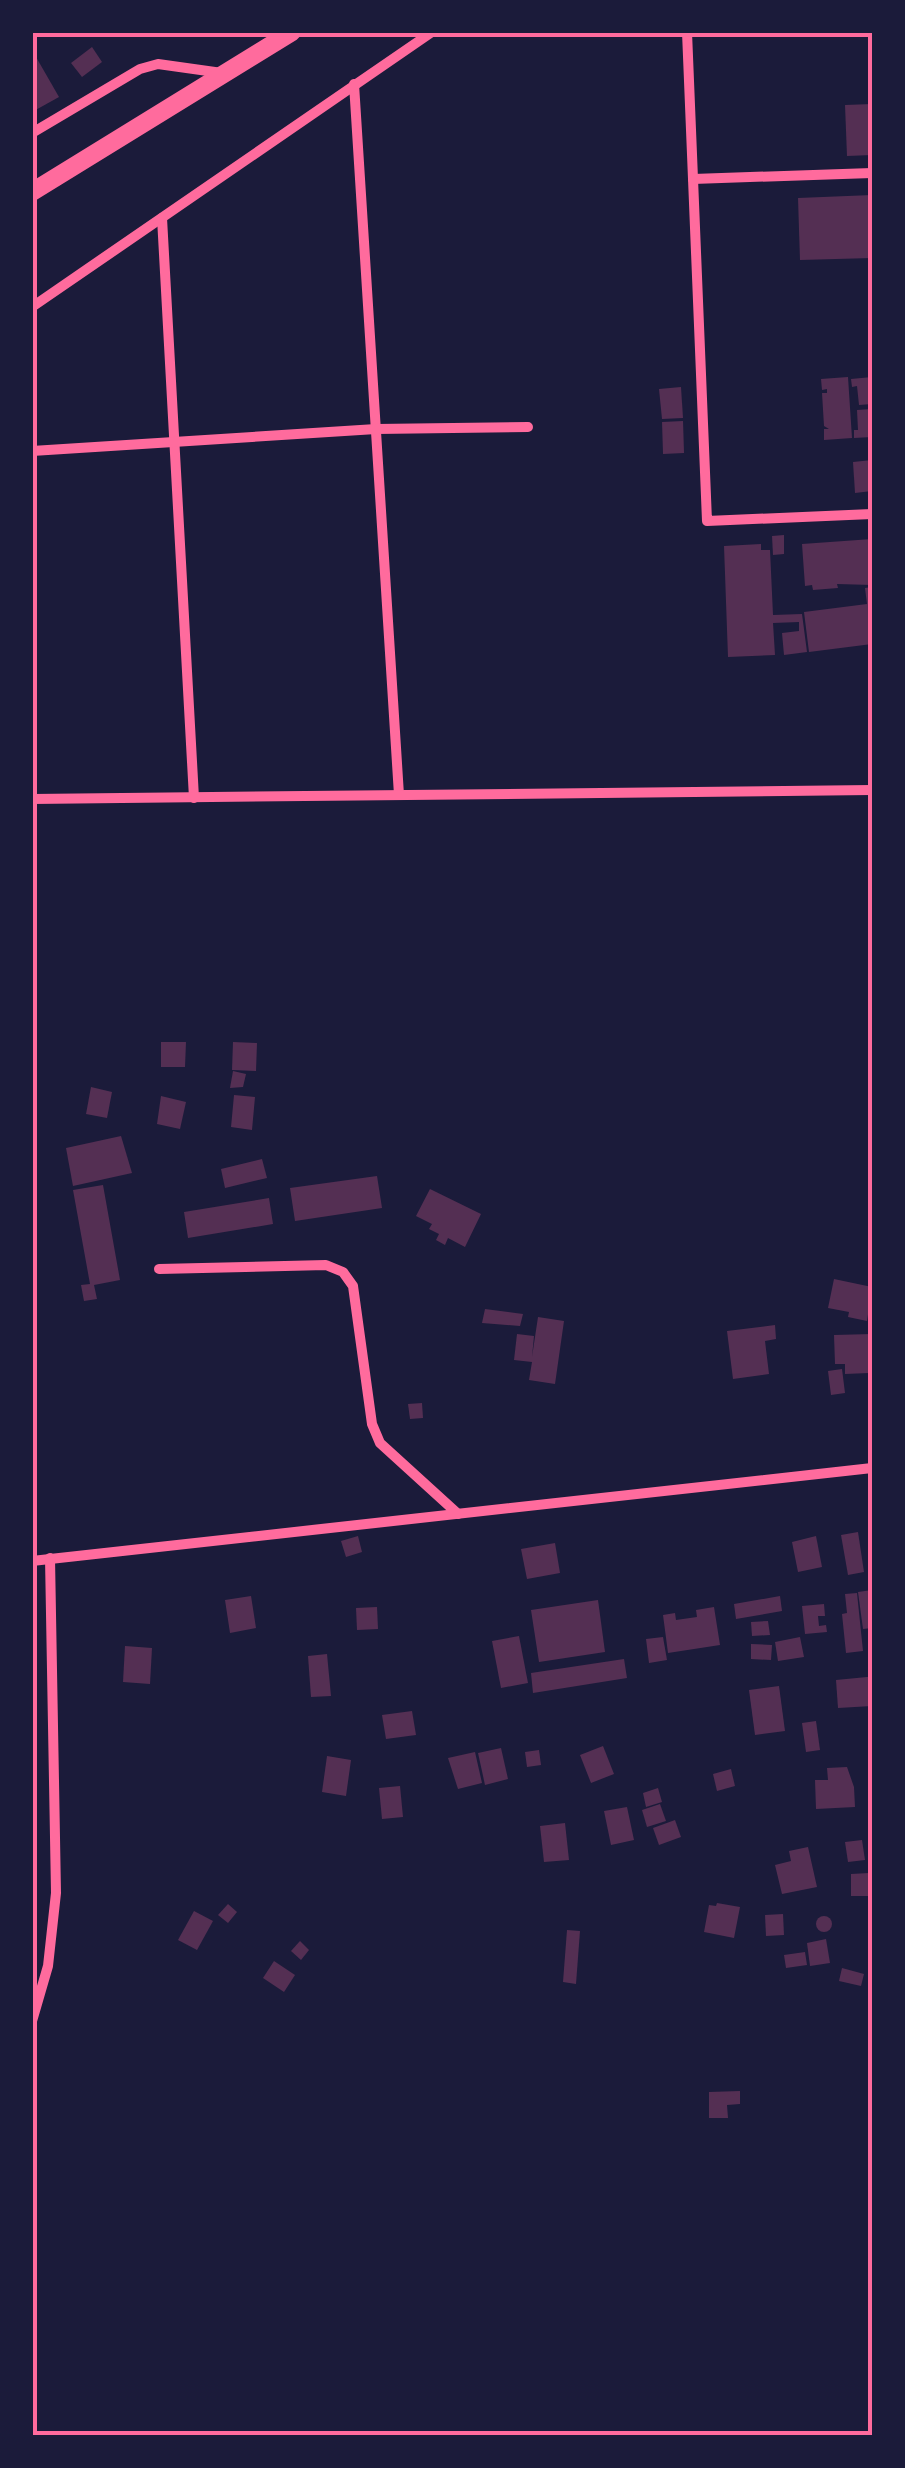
<svg xmlns="http://www.w3.org/2000/svg" width="905" height="2468" font-family="Figtree,sans-serif">
<style>
.building{fill:#542f53}
.lines{fill:none;stroke-linecap:round;stroke-linejoin:round}
.minor{stroke:#ff6b9d;stroke-width:10}
.secondary{stroke:#ff6b9d;stroke-width:18}
.neatline{fill:none;stroke:#ff6b9d;stroke-width:4}
</style>
<rect width="100%" height="100%" fill="#1b1b3a"/>
<g class="building">
<polygon points="92,47 102,62 82,77 71,63"/>
<polygon points="32,50 59,97 32,112"/>
<polygon points="872,104 872,155 847,156 845,105"/>
<polygon points="872,195 872,258 800,260 798,198"/>
<polygon points="848,377 852,438 824,440 824,429 829,429 824,426 822,393 827,393 827,389 822,390 821,379"/>
<polygon points="872,377 872,404 859,405 857,386 852,387 851,379"/>
<polygon points="681,387 683,418 662,419 659,389"/>
<polygon points="872,409 872,437 854,438 854,430 858,430 857,410"/>
<polygon points="683,421 684,453 663,454 662,422"/>
<polygon points="872,460 872,491 855,493 853,462"/>
<polygon points="784,535 784,554 773,555 772,536"/>
<polygon points="872,539 872,585 837,584 838,588 813,590 812,585 805,586 802,544"/>
<polygon points="761,544 761,550 770,550 773,615 802,614 807,652 784,655 782,633 799,631 799,622 773,623 775,655 728,657 724,546"/>
<polygon points="872,587 872,644 809,652 804,612 867,604 865,588"/>
<polygon points="161,1042 186,1042 185,1067 161,1067"/>
<polygon points="233,1042 257,1043 256,1071 232,1070"/>
<polygon points="233,1071 246,1074 243,1087 230,1088"/>
<polygon points="91,1087 112,1092 107,1118 86,1114"/>
<polygon points="234,1095 255,1097 252,1130 231,1127"/>
<polygon points="161,1096 186,1102 180,1129 157,1124"/>
<polygon points="121,1136 132,1173 73,1186 66,1148"/>
<polygon points="262,1159 267,1178 225,1188 221,1169"/>
<polygon points="377,1176 382,1208 295,1221 290,1188"/>
<polygon points="103,1185 120,1280 94,1285 97,1299 84,1301 81,1285 90,1284 73,1190"/>
<polygon points="430,1189 481,1214 465,1247 448,1238 445,1245 436,1240 439,1234 429,1229 432,1224 416,1216"/>
<polygon points="269,1198 273,1224 188,1238 184,1212"/>
<polygon points="834,1279 872,1287 867,1321 848,1317 849,1312 828,1308"/>
<polygon points="485,1309 523,1314 520,1326 482,1323"/>
<polygon points="538,1317 564,1321 555,1384 529,1380 532,1362 514,1360 517,1334 534,1336 532,1357"/>
<polygon points="775,1325 776,1339 765,1341 769,1374 733,1379 727,1331"/>
<polygon points="872,1334 872,1363 869,1363 869,1373 845,1374 845,1364 835,1364 834,1335"/>
<polygon points="842,1369 845,1393 831,1395 828,1371"/>
<polygon points="422,1403 423,1418 410,1419 408,1404"/>
<polygon points="858,1532 864,1572 848,1575 841,1535"/>
<polygon points="358,1536 362,1552 346,1557 341,1541"/>
<polygon points="816,1536 822,1567 798,1572 792,1542"/>
<polygon points="555,1543 560,1573 527,1579 521,1549"/>
<polygon points="872,1590 872,1628 863,1629 858,1592"/>
<polygon points="857,1593 863,1651 846,1653 842,1614 847,1613 845,1594"/>
<polygon points="251,1596 256,1628 230,1633 225,1600"/>
<polygon points="780,1596 782,1611 736,1619 734,1604"/>
<polygon points="598,1600 605,1652 539,1662 531,1610"/>
<polygon points="824,1604 825,1616 818,1616 819,1626 826,1625 827,1632 805,1634 802,1606"/>
<polygon points="377,1607 378,1629 357,1630 356,1608"/>
<polygon points="714,1607 720,1645 668,1653 663,1615 675,1613 676,1620 697,1617 696,1610"/>
<polygon points="768,1621 770,1635 752,1636 751,1622"/>
<polygon points="519,1636 528,1683 501,1688 492,1641"/>
<polygon points="663,1637 667,1660 649,1663 646,1639"/>
<polygon points="800,1637 804,1657 778,1661 775,1642"/>
<polygon points="751,1644 772,1645 771,1660 751,1659"/>
<polygon points="125,1646 152,1648 150,1684 123,1682"/>
<polygon points="327,1654 331,1696 311,1697 308,1656"/>
<polygon points="624,1659 627,1678 533,1693 531,1673"/>
<polygon points="867,1677 872,1677 872,1706 838,1708 836,1680"/>
<polygon points="779,1686 785,1731 755,1735 749,1690"/>
<polygon points="412,1711 416,1735 386,1739 382,1715"/>
<polygon points="816,1721 820,1750 806,1752 802,1723"/>
<polygon points="603,1746 614,1774 591,1783 580,1755"/>
<polygon points="501,1748 508,1779 485,1785 478,1753"/>
<polygon points="539,1750 541,1765 527,1767 525,1752"/>
<polygon points="475,1752 482,1783 458,1789 448,1758"/>
<polygon points="327,1756 351,1760 346,1796 322,1792"/>
<polygon points="847,1767 854,1787 855,1807 816,1809 815,1780 828,1780 827,1768"/>
<polygon points="731,1769 735,1786 717,1791 713,1774"/>
<polygon points="400,1786 403,1817 382,1819 379,1788"/>
<polygon points="658,1788 662,1802 646,1807 643,1793"/>
<polygon points="660,1804 666,1821 647,1827 642,1810"/>
<polygon points="627,1807 634,1840 611,1845 604,1811"/>
<polygon points="675,1820 681,1837 659,1845 653,1828"/>
<polygon points="565,1823 569,1860 544,1862 540,1826"/>
<polygon points="862,1840 865,1860 848,1862 845,1842"/>
<polygon points="808,1847 817,1887 782,1894 775,1865 791,1861 789,1851"/>
<polygon points="869,1873 870,1896 851,1896 851,1874"/>
<polygon points="717,1903 740,1907 734,1938 704,1932 709,1905 716,1906"/>
<polygon points="228,1904 237,1912 228,1923 218,1915"/>
<polygon points="194,1911 213,1921 197,1950 178,1940"/>
<polygon points="783,1914 784,1935 766,1936 765,1915"/>
<circle cx="824" cy="1924" r="8"/>
<polygon points="567,1930 580,1931 576,1984 563,1982"/>
<polygon points="826,1939 830,1963 810,1966 807,1943"/>
<polygon points="300,1941 309,1950 301,1960 291,1951"/>
<polygon points="805,1952 807,1965 786,1968 784,1955"/>
<polygon points="274,1961 295,1975 284,1992 263,1978"/>
<polygon points="842,1968 864,1974 861,1986 839,1981"/>
<polygon points="740,2091 740,2104 727,2105 728,2118 709,2118 709,2092"/>
</g>
<g class="lines">
<g class="minor">
<polyline points="687,32 707,521 872,514"/>
<polyline points="354,84 399,795"/>
<polyline points="32,133 140,69 158,64 222,73"/>
<polyline points="693,179 872,173"/>
<polyline points="162,218 194,798"/>
<polyline points="32,307 432,32"/>
<polyline points="32,451 376,429 528,427"/>
<polyline points="32,799 872,790"/>
<polyline points="159,1269 326,1265 343,1272 353,1286 372,1424 380,1443 458,1514"/>
<polyline points="32,1561 872,1468"/>
<polyline points="32,2021 48,1966 56,1893 50,1558"/>
</g>
<polyline class="secondary" points="32,192 292,32"/>
</g>
<rect width="905" height="2468" fill="none" stroke="#1b1b3a" stroke-width="70"/>
<rect x="35" y="35" width="835" height="2398" class="neatline"/>
</svg>
